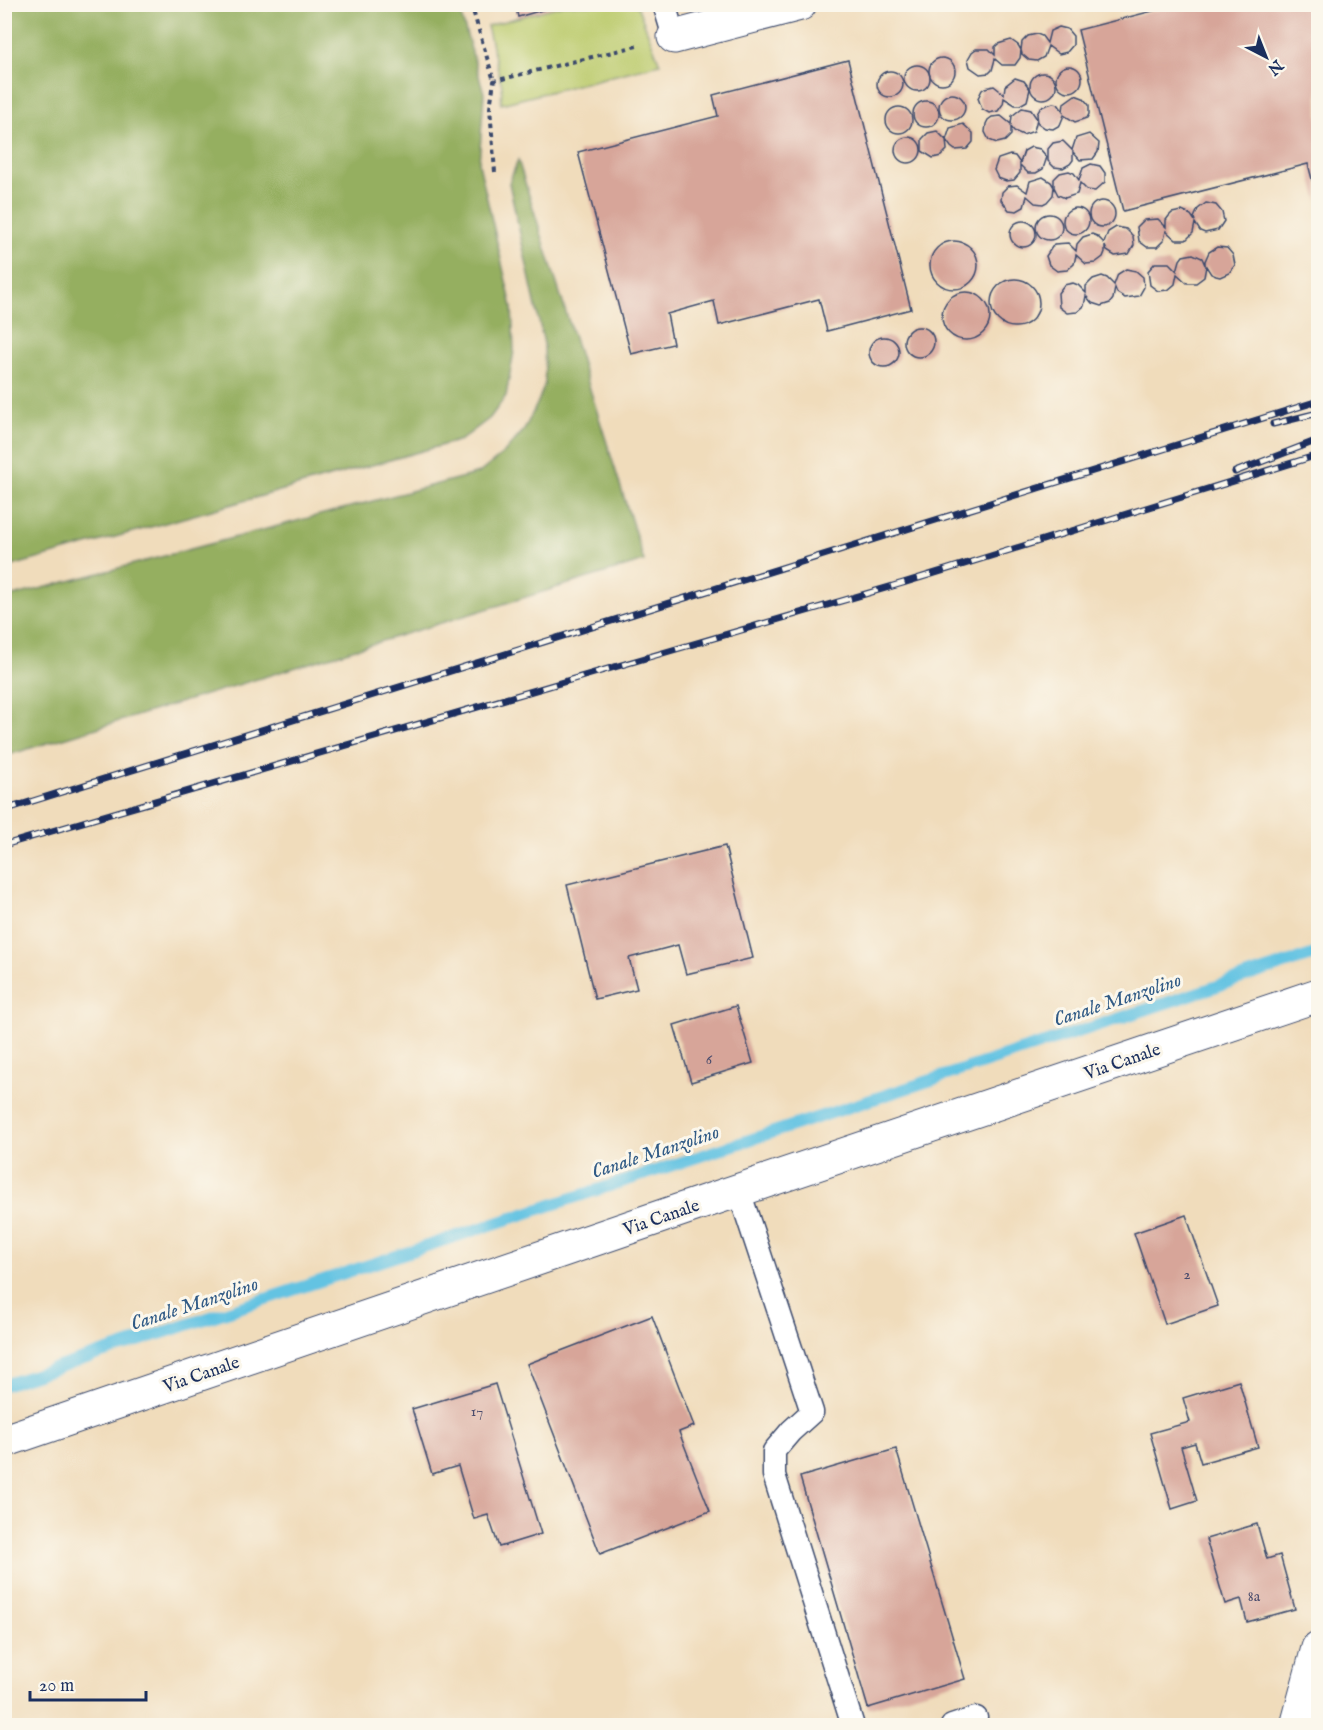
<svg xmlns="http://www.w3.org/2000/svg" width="1323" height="1730" font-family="'IM FELL English',serif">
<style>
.green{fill:#bccb6d;stroke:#6c7d66;stroke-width:1.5}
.forest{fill:#95af60;stroke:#586f5f;stroke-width:1.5}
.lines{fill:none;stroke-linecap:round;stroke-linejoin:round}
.stream{stroke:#64c3e2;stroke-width:12}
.building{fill:#d7a599}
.service-casing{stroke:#3b496c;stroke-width:25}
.minor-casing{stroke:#3b496c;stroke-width:35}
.tertiary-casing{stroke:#3b496c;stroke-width:35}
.path{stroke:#3b496c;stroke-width:4;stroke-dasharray:4.5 4.5;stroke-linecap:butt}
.service{stroke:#fff;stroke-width:22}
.minor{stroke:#fff;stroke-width:33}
.tertiary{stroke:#fff;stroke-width:33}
.rail-casing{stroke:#1b2f5e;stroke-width:7}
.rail{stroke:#fbf7ec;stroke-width:4.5;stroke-dasharray:14;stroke-linecap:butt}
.labels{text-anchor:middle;stroke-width:6;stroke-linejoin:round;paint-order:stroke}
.number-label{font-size:15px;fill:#4a4c6d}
.street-label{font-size:18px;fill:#1b2f5e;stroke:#fbf7ec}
.water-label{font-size:20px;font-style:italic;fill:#315b86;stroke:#fbf7ec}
</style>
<rect width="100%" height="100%" fill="#fbf7ec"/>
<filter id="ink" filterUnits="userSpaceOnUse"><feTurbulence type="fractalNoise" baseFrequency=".0167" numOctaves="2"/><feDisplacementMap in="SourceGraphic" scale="12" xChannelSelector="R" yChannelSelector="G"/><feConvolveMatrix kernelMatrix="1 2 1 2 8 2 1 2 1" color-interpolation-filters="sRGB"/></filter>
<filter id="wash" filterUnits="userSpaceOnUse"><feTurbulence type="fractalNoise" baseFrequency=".008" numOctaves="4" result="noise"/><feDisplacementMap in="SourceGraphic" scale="24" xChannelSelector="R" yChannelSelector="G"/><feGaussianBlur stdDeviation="1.35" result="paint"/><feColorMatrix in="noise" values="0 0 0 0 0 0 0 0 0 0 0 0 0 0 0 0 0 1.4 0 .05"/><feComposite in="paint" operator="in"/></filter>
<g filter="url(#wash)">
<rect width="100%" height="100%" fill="#f0dcbb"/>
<polygon class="green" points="563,5 637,5 660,64 501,104 502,86 487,26"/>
<g class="forest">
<polygon points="5,4 458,5 484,93 479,164 512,307 514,351 506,396 490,418 461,440 5,568"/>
<polygon points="518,160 644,561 5,756 5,598 479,473 504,453 524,430 538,402 545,383 544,344 509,183"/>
</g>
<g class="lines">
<polyline class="stream" points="4,1385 1318,953"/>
</g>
<g id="blocks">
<g class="building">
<polygon points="515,4 560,4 560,5 518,17"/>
<polygon points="1180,4 1318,4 1318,202 1308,164 1123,211 1078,30"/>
<polygon points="1059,27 1067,29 1073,36 1073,45 1067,52 1059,54 1048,46 1044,57 1037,61 1029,60 1022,54 1021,50 1020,58 1015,65 1002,65 995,59 992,70 989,73 980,74 970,67 968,59 972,52 976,49 989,49 995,55 995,47 998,44 1011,40 1018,45 1021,50 1022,42 1028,36 1037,34 1042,36 1047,43 1050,31"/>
<circle cx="942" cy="71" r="13"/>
<polygon points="848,60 911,309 827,331 819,299 719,325 714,301 667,314 673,344 631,354 578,152 718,116 713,95"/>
<circle cx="917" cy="78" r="13"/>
<circle cx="1069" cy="79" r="13"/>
<circle cx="890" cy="84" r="13"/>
<circle cx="1043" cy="86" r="13"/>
<polygon points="1015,78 1024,81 1030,89 1027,101 1020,105 1015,105 1004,98 1003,104 998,111 989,113 982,109 978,98 982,90 985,88 994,86 1004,94 1005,86"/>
<circle cx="952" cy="107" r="13"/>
<polygon points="1075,95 1083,98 1089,105 1089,114 1087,118 1075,122 1064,115 1060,125 1053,129 1045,128 1038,123 1037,114 1041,107 1053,103 1058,104 1063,111 1064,103"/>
<circle cx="926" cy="114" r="13"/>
<circle cx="899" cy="120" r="13"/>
<polygon points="1022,108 1031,110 1037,119 1034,131 1023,135 1014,131 1011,127 1011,135 1005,141 997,143 989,140 985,132 986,124 988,120 992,117 1001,116 1011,124 1012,116"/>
<polygon points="963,124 973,133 973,142 967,149 955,150 951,147 946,140 947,150 941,156 933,158 922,151 922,139 928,133 937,131 946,140 950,128"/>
<polygon points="1089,134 1099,143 1098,152 1093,159 1080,160 1073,152 1073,160 1070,164 1063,168 1054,167 1048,161 1048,149 1053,143 1063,141 1072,150 1076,138"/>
<circle cx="908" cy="150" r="13"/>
<polygon points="1031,147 1040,149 1047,157 1043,169 1036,173 1028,173 1020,165 1020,173 1014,180 1006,181 998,178 994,170 998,159 1010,155 1015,156 1020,163 1024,151"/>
<polygon points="1091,164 1100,166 1105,173 1105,182 1095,191 1087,190 1080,183 1077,194 1065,198 1058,195 1054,187 1053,195 1047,202 1043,204 1035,203 1027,196 1024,207 1017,211 1009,210 1001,200 1002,192 1008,186 1017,185 1027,192 1030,181 1043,177 1051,182 1054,187 1054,179 1060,173 1069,171 1074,173 1079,180 1083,168"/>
<circle cx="1102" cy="214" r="13"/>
<polygon points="1206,203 1216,205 1222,212 1224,221 1218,230 1205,233 1200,231 1195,223 1193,233 1186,240 1176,240 1166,231 1164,240 1157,247 1147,247 1139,241 1137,227 1144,220 1158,219 1166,227 1166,220 1169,216 1172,213 1182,211 1191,215 1195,221 1194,218 1198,209"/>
<circle cx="1076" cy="221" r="13"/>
<circle cx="1049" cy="227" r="13"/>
<circle cx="1023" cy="234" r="13"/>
<polygon points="1116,227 1126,229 1133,236 1134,245 1129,254 1115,256 1107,251 1105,246 1105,252 1103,257 1095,263 1086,264 1076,255 1074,264 1067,270 1057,271 1049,265 1046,256 1054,244 1068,243 1076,251 1077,244 1083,237 1092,234 1097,236 1104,243 1108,232"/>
<circle cx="954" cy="265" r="24"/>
<polygon points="1217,247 1227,248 1233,255 1235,265 1229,273 1220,277 1216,276 1211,274 1206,266 1204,277 1196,283 1187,283 1177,274 1175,284 1168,290 1158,291 1150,285 1148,271 1155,263 1169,263 1177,271 1180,260 1183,256 1193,254 1202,258 1205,265 1205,261 1209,252"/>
<polygon points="1126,269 1136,271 1143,277 1144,287 1139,296 1125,298 1117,293 1115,288 1113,299 1110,303 1101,306 1092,303 1086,296 1084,306 1077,312 1067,313 1059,307 1058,293 1064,285 1073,283 1078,285 1086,293 1086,286 1093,279 1102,276 1107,278 1114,285 1118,274"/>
<circle cx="1015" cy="303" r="24"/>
<circle cx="966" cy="316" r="24"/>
<circle cx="919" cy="342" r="15"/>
<circle cx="884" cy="352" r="15"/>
<polygon points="725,846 753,958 686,974 678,945 629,958 637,989 595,999 567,885"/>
<polygon points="736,1006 753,1063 691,1082 674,1025"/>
<polygon points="1186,1215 1218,1306 1165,1324 1134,1233"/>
<polygon points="652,1316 694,1426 679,1432 710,1511 600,1554 527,1364"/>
<polygon points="1239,1381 1258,1447 1201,1463 1195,1443 1181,1447 1197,1501 1172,1509 1150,1433 1190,1422 1183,1398"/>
<polygon points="495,1384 541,1534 499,1547 488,1515 474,1519 458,1466 432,1474 412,1409"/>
<polygon points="896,1449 965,1679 868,1708 800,1477"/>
<polygon points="1257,1524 1267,1559 1280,1555 1295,1609 1247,1622 1241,1599 1225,1604 1206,1539"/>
</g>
</g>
</g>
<g filter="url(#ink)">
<use href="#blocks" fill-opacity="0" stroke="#3b496c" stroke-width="1.5"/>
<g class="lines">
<g class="service-casing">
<g id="service">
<polyline points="664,4 674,37"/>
<polyline points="739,1191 812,1412 791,1431 774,1451 774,1475 853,1726"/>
<polyline points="952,1726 976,1718"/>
</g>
</g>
<g class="minor-casing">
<g id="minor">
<polyline points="674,37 800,4"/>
<polyline points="1297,1726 1318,1648"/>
</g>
</g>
<g class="tertiary-casing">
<polyline id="tertiary" points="4,1441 692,1206 1318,995"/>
</g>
<g class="path">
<polyline points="471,4 494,81"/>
<polyline points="495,172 490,108 494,81 641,45"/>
</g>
<use href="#service" class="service"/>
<use href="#minor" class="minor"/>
<use href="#tertiary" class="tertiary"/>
<g class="rail-casing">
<g id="rail">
<polyline points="1273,424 1318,413"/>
<polyline points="1235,472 1318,440"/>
<polyline points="4,810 1318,401"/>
<polyline points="4,845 903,583 1318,455"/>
</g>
</g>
<use href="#rail" class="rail"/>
</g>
</g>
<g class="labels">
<g class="number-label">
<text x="709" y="1064">6</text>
<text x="1187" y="1279">2</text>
<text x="477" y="1416">17</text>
<text x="1254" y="1601">8a</text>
</g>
<g class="street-label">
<text transform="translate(1122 1061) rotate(-19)" y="6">Via Canale</text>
<text transform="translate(661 1217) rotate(-19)" y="6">Via Canale</text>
<text transform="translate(201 1374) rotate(-19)" y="6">Via Canale</text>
</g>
<g class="water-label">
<text transform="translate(1117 999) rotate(-18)" y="7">Canale Manzolino</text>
<text transform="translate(655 1151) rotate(-18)" y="7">Canale Manzolino</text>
<text transform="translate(194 1303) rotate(-18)" y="7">Canale Manzolino</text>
</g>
</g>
<rect width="1323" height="1730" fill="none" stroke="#fbf7ec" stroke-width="24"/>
<g transform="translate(1266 57) rotate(138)" stroke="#fbf7ec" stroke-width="4.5" paint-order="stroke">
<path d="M0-4.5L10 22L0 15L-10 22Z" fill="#1b2f5e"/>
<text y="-9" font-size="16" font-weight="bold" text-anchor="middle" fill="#1b2f5e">N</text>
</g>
<path d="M30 1691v9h116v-9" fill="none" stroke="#1b2f5e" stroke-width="3"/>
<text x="39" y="1691" font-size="18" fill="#1b2f5e" stroke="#fbf7ec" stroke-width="4.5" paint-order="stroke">20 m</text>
</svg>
